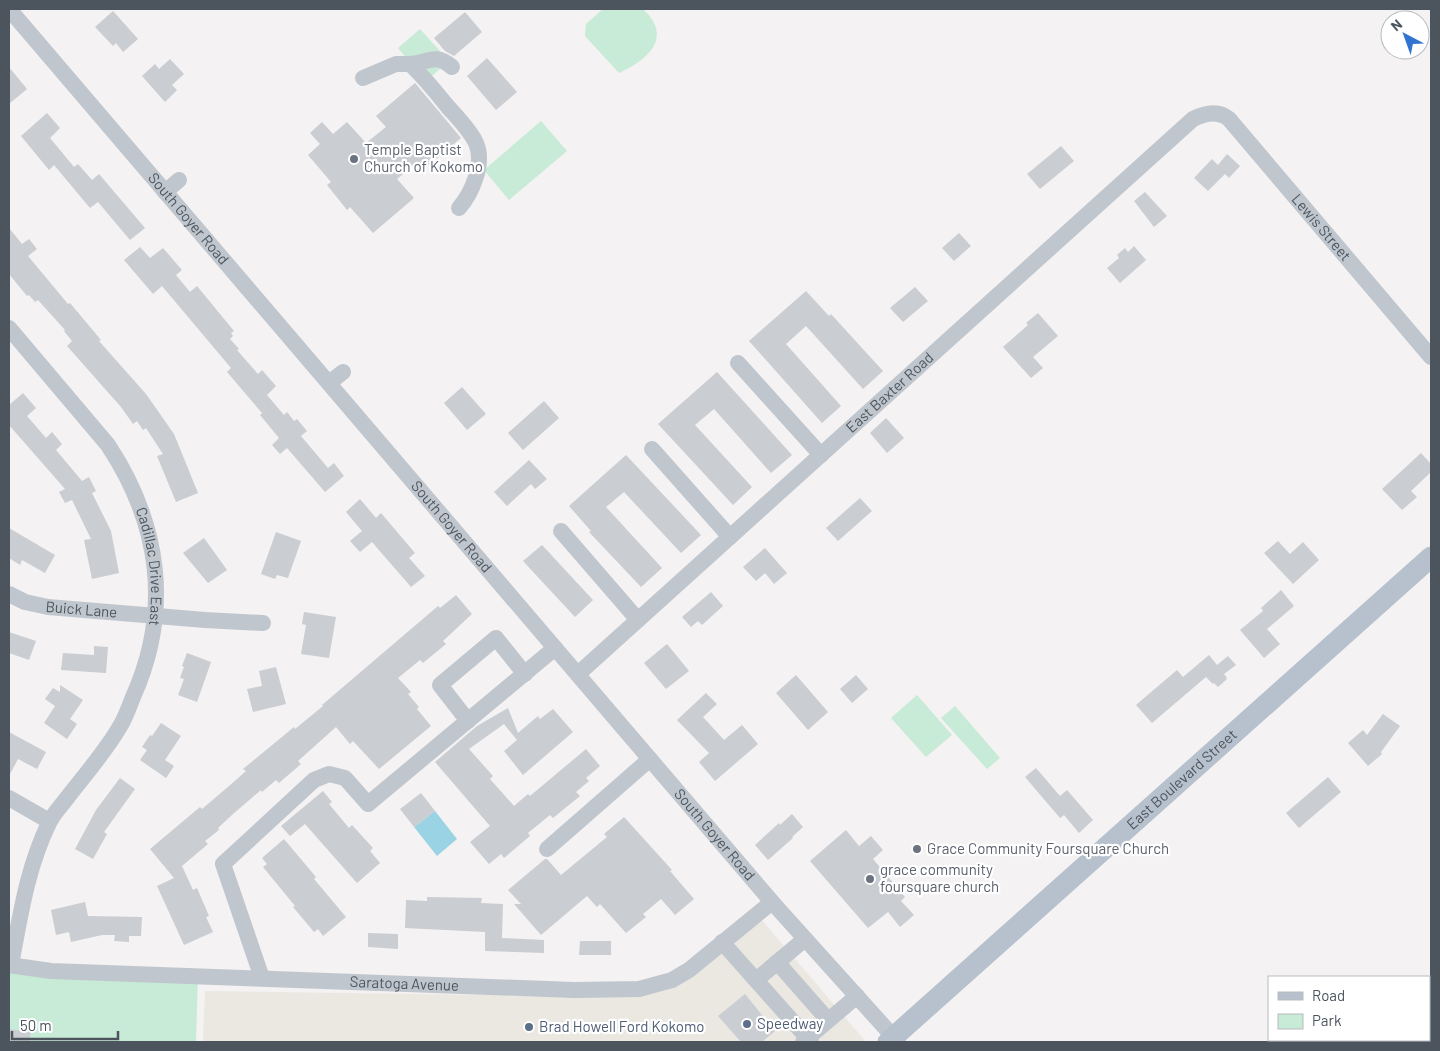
<svg xmlns="http://www.w3.org/2000/svg" width="1440" height="1051" font-family="Barlow,sans-serif">
<style>
.commercial{fill:#eae8e1}
.green{fill:#c7ebd6}
.water{fill:#9ad3e3}
.building{fill:#cacdd1}
.lines{fill:none;stroke-linecap:round;stroke-linejoin:round}
.minor{stroke:#c0c6cd;stroke-width:16}
.major{stroke:#b6c1cd;stroke-width:21}
.worship-dot{fill:#6b7280;stroke:#fff;stroke-width:2}
.service-dot{fill:#5c6f8a;stroke:#fff;stroke-width:2}
.labels{text-anchor:middle;stroke-width:4.5;stroke-linejoin:round;paint-order:stroke}
.worship-label{font-size:15px;fill:#5b616d;stroke:#fff;text-anchor:start}
.street-label{font-size:15px;fill:#4c555e;stroke:#fff}
.service-label{font-size:15px;fill:#4e5e75;stroke:#fff;text-anchor:start}
</style>
<rect width="100%" height="100%" fill="#f4f2f2"/>
<polygon class="commercial" points="760,918 866,1042 203,1042 205,991 638,997"/>
<g class="green">
<path d="M603,9H643C674,38 647,60 619,73L585,36L586,24Z"/>
<polygon points="420,29 449,61 426,81 398,48"/>
<polygon points="541,121 567,151 509,200 484,170"/>
<polygon points="917,695 952,735 926,757 891,718"/>
<polygon points="955,706 1000,758 987,769 941,718"/>
<polygon points="9,965 198,976 196,1042 9,1042"/>
</g>
<polygon class="water" points="435,811 457,839 437,856 414,827"/>
<g class="building">
<polygon points="113,11 138,39 123,52 116,43 113,46 95,27"/>
<polygon points="465,12 482,32 454,56 445,51 434,38"/>
<polygon points="487,58 517,92 496,110 467,76"/>
<polygon points="170,59 184,74 172,85 177,90 165,102 142,76 155,64 159,69"/>
<polygon points="9,67 27,89 9,104"/>
<polygon points="415,83 461,138 423,170 417,162 397,179 414,198 373,233 350,207 347,210 327,185 331,182 308,155 320,144 310,133 322,122 333,134 347,122 366,143 386,127 376,116"/>
<polygon points="47,113 60,128 50,138 74,167 78,164 92,180 99,174 145,228 130,240 98,202 90,208 54,165 49,170 21,136"/>
<polygon points="1061,146 1074,161 1040,189 1027,174"/>
<polygon points="1227,154 1240,166 1229,178 1225,174 1208,191 1194,178 1212,159 1218,165"/>
<polygon points="1145,192 1167,216 1154,227 1134,201"/>
<polygon points="9,228 22,244 29,239 37,249 28,256 68,304 70,303 101,340 99,341 146,394 174,434 198,493 176,502 157,456 163,454 146,428 143,430 137,421 133,424 121,407 67,346 72,341 64,331 65,330 38,300 35,302 29,295 27,296 9,274"/>
<polygon points="959,233 971,246 954,261 942,248"/>
<polygon points="1134,246 1146,260 1120,283 1107,268 1119,258 1117,255 1125,248 1128,252"/>
<polygon points="140,247 150,258 163,248 182,270 176,275 190,292 197,286 234,331 231,333 233,336 230,339 239,349 237,350 258,374 262,370 276,386 267,395 284,415 287,412 294,421 297,419 307,431 301,436 328,468 334,463 344,476 325,492 287,448 280,454 272,445 279,438 260,415 262,413 227,372 231,368 162,286 153,294 124,260"/>
<polygon points="915,287 928,301 903,322 890,308"/>
<polygon points="806,291 829,316 831,314 883,371 863,389 806,326 786,344 841,406 822,423 749,341"/>
<polygon points="1038,313 1058,336 1033,357 1043,368 1031,378 1003,347 1028,325 1026,323"/>
<polygon points="717,372 792,455 771,473 714,409 695,425 752,487 733,505 658,424"/>
<polygon points="462,387 486,414 467,430 444,403"/>
<polygon points="23,393 36,408 27,416 46,438 52,432 62,444 56,450 82,481 89,477 96,491 92,493 111,531 119,573 92,579 84,540 91,539 72,500 65,503 59,492 65,489 9,425 9,405"/>
<polygon points="544,401 559,418 523,450 508,433"/>
<polygon points="886,418 904,438 887,453 870,433"/>
<polygon points="1421,453 1431,464 1431,472 1411,491 1417,497 1402,510 1382,489"/>
<polygon points="626,455 701,535 681,553 624,492 606,507 662,568 641,587 589,532 591,531 569,506"/>
<polygon points="529,460 547,479 535,489 531,484 507,506 494,492"/>
<polygon points="860,498 872,511 838,541 826,528"/>
<polygon points="360,499 376,518 381,513 415,553 409,558 425,576 411,587 372,542 360,552 350,541 362,531 346,512"/>
<polygon points="9,528 55,555 45,573 22,560 20,565 9,558"/>
<polygon points="276,532 301,541 288,578 277,575 275,579 261,574"/>
<polygon points="204,538 227,570 208,583 183,553"/>
<polygon points="1278,541 1290,554 1303,542 1319,560 1293,584 1264,553"/>
<polygon points="542,545 593,600 575,617 523,561"/>
<polygon points="765,548 787,573 774,584 765,573 756,581 743,567"/>
<polygon points="1281,590 1294,606 1267,629 1280,644 1264,658 1240,630 1263,611 1261,608"/>
<polygon points="711,592 723,606 702,625 698,621 691,627 682,617"/>
<polygon points="456,595 472,614 443,641 446,644 423,663 420,660 398,678 411,692 408,694 419,707 417,709 431,726 379,769 353,741 350,744 336,727 298,761 301,764 279,783 276,780 262,792 261,790 233,814 218,828 219,830 205,841 208,844 182,866 193,890 197,888 209,916 206,917 213,932 184,945 157,886 174,878 150,849 200,807 202,809 229,786 246,771 243,769 294,727 295,729 323,706 322,705 438,606 440,608"/>
<polygon points="304,612 336,617 329,658 301,654 306,625 302,624"/>
<polygon points="9,632 36,641 29,660 9,653"/>
<polygon points="667,644 689,671 666,689 644,663"/>
<polygon points="94,646 108,647 106,673 61,670 63,653 94,655"/>
<polygon points="187,653 211,662 197,702 178,695 184,679 180,678 184,667 182,666"/>
<polygon points="1209,655 1217,665 1228,656 1236,665 1224,674 1227,678 1226,680 1218,687 1214,683 1213,684 1206,677 1152,723 1136,705 1177,670 1183,677"/>
<polygon points="276,667 286,704 253,712 247,689 262,686 259,671"/>
<polygon points="796,675 828,712 808,730 776,693"/>
<polygon points="856,675 868,689 852,703 840,689"/>
<polygon points="60,685 83,700 70,719 77,724 67,739 44,723 55,706 45,699 53,688 60,692"/>
<polygon points="706,693 717,704 703,717 724,740 742,725 758,744 715,781 699,762 709,753 677,720"/>
<polygon points="508,708 518,733 538,716 540,719 553,709 573,732 523,775 504,751 517,740 504,724 469,749 493,776 490,779 514,806 528,794 530,796 586,749 600,766 586,778 589,781 576,792 580,796 553,818 550,815 528,833 530,836 504,858 501,854 489,864 470,842 490,826 435,762 477,726"/>
<polygon points="1383,714 1400,726 1381,752 1382,754 1368,766 1348,743 1363,730 1367,735"/>
<polygon points="161,723 181,736 165,760 174,766 166,778 140,760 147,750 142,747 150,735 152,736"/>
<polygon points="9,732 46,752 37,769 18,759 9,776"/>
<polygon points="1036,768 1060,796 1067,790 1093,820 1079,833 1064,815 1060,818 1025,777"/>
<polygon points="1328,777 1341,792 1299,828 1286,813"/>
<polygon points="120,778 135,789 104,832 107,834 93,859 75,849 96,810"/>
<polygon points="323,791 332,802 329,804 349,828 352,825 373,848 370,851 380,863 357,883 305,824 290,836 281,826"/>
<polygon points="421,793 435,811 414,827 400,809"/>
<polygon points="792,814 803,827 792,837 793,838 768,860 755,845 779,823 780,825"/>
<polygon points="624,817 672,870 670,871 694,899 675,915 661,899 643,914 646,917 626,933 600,904 597,907 587,896 541,935 514,904 521,904 508,890 545,859 547,859 561,875 607,837 604,834"/>
<polygon points="846,830 859,846 871,836 883,850 873,859 905,897 901,901 914,915 900,927 888,912 868,928 810,861"/>
<polygon points="284,839 316,877 314,879 346,917 323,936 318,929 314,932 293,907 295,906 263,867 267,864 262,858"/>
<polygon points="427,897 482,898 481,903 503,904 502,938 544,940 544,953 485,951 485,932 405,928 406,900 427,901"/>
<polygon points="85,902 88,916 142,917 141,936 129,936 129,942 114,941 115,935 102,935 71,942 69,932 56,935 51,910"/>
<polygon points="368,933 398,934 398,949 368,947"/>
<polygon points="580,941 611,941 611,955 579,955"/>
<polygon points="745,994 775,1031 762,1042 741,1042 718,1016"/>
<polygon points="9,1029 31,1032 29,1042 9,1042"/>
</g>
<g class="lines">
<g class="minor">
<path id="s1" d="M9,9L772,902L898,1042"/>
<path d="M410,64C429,63 434,52 452,67"/>
<path d="M363,78L396,64H410C424,77 436,92 448,107C458,118 470,130 476,143C485,163 472,193 459,208"/>
<polyline points="165,192 179,180"/>
<path id="s2" d="M9,328L108,445C160,524 172,610 133,697C129,707 125,719 119,728C105,752 84,776 67,798C61,806 53,814 49,823C27,868 20,917 11,965"/>
<polyline points="738,363 821,455"/>
<polyline points="329,383 343,372"/>
<polyline points="652,449 730,537"/>
<polyline points="561,531 638,620"/>
<path id="s3" d="M9,594L25,602L48,607L205,620L263,623"/>
<path id="s4" d="M578,674L1193,119C1205,113 1218,110 1229,119L1431,357"/>
<polyline points="468,721 440,685 496,638 525,674"/>
<polyline points="9,798 49,821"/>
<polyline points="547,849 650,759"/>
<polyline points="722,942 811,1042"/>
<polyline points="777,962 828,1020"/>
<path id="s5" d="M9,965L51,971L574,990L639,989L672,980L689,970L772,902"/>
<polyline points="262,978 223,864 314,780 329,774 345,778 368,804 555,648"/>
<polyline points="756,980 805,939"/>
<polyline points="803,1042 857,996"/>
</g>
<path class="major" id="s6" d="M888,1042L1431,557"/>
</g>
<g class="worship-dot">
<circle cx="354" cy="159" r="5"/>
<circle cx="917" cy="849" r="5"/>
<circle cx="870" cy="879" r="5"/>
</g>
<g class="service-dot">
<circle cx="747" cy="1024" r="5"/>
<circle cx="529" cy="1027" r="5"/>
</g>
<g class="labels">
<g class="worship-label">
<text x="364" y="155">Temple Baptist<tspan x="364" dy="17">Church of Kokomo</tspan></text>
<text x="927" y="854">Grace Community Foursquare Church</text>
<text x="880" y="875">grace community<tspan x="880" dy="17">foursquare church</tspan></text>
</g>
<g class="street-label">
<text dy="5" stroke="none"><textPath href="#s1" startOffset="276">South Goyer Road</textPath></text>
<text dy="5" stroke="none"><textPath href="#s4" startOffset="1009">Lewis Street</textPath></text>
<text dy="5" stroke="none"><textPath href="#s4" startOffset="420">East Baxter Road</textPath></text>
<text dy="5" stroke="none"><textPath href="#s1" startOffset="681">South Goyer Road</textPath></text>
<text dy="5" stroke="none"><textPath href="#s2" startOffset="284">Cadillac Drive East</textPath></text>
<text dy="5" stroke="none"><textPath href="#s3" startOffset="75">Buick Lane</textPath></text>
<text dy="5" stroke="none"><textPath href="#s6" startOffset="394">East Boulevard Street</textPath></text>
<text dy="5" stroke="none"><textPath href="#s1" startOffset="1086">South Goyer Road</textPath></text>
<text dy="5" stroke="none"><textPath href="#s5" startOffset="396">Saratoga Avenue</textPath></text>
</g>
<g class="service-label">
<text x="757" y="1029">Speedway</text>
<text x="539" y="1032">Brad Howell Ford Kokomo</text>
</g>
</g>
<rect width="1440" height="1051" fill="none" stroke="#4c555e" stroke-width="20"/>
<rect x="1268" y="976" width="162" height="65" fill="#ffffff" stroke="#b7bbbf"/>
<rect x="1278" y="992" width="25" height="8" fill="#b6c1cd" stroke="#b7bbbf"/>
<text x="1312" y="1001" font-size="15" fill="#4c555e">Road</text>
<rect x="1278" y="1014" width="25" height="15" fill="#c7ebd6" stroke="#b7bbbf"/>
<text x="1312" y="1026" font-size="15" fill="#4c555e">Park</text>
<g transform="translate(1405 35) rotate(319)"><circle r="24" fill="#ffffff" stroke="#b7bbbf"/>
<path d="M0-4L9 19L0 12L-9 19Z" fill="#3174d0"/>
<text y="-8" font-size="14" font-weight="bold" text-anchor="middle" fill="#4c555e">N</text>
</g>
<path d="M12 1031v8h106v-8" fill="none" stroke="#4c555e" stroke-width="2.5"/>
<text x="20" y="1031" font-size="15" fill="#4c555e" stroke="#ffffff" stroke-width="4" paint-order="stroke">50 m</text>
</svg>
